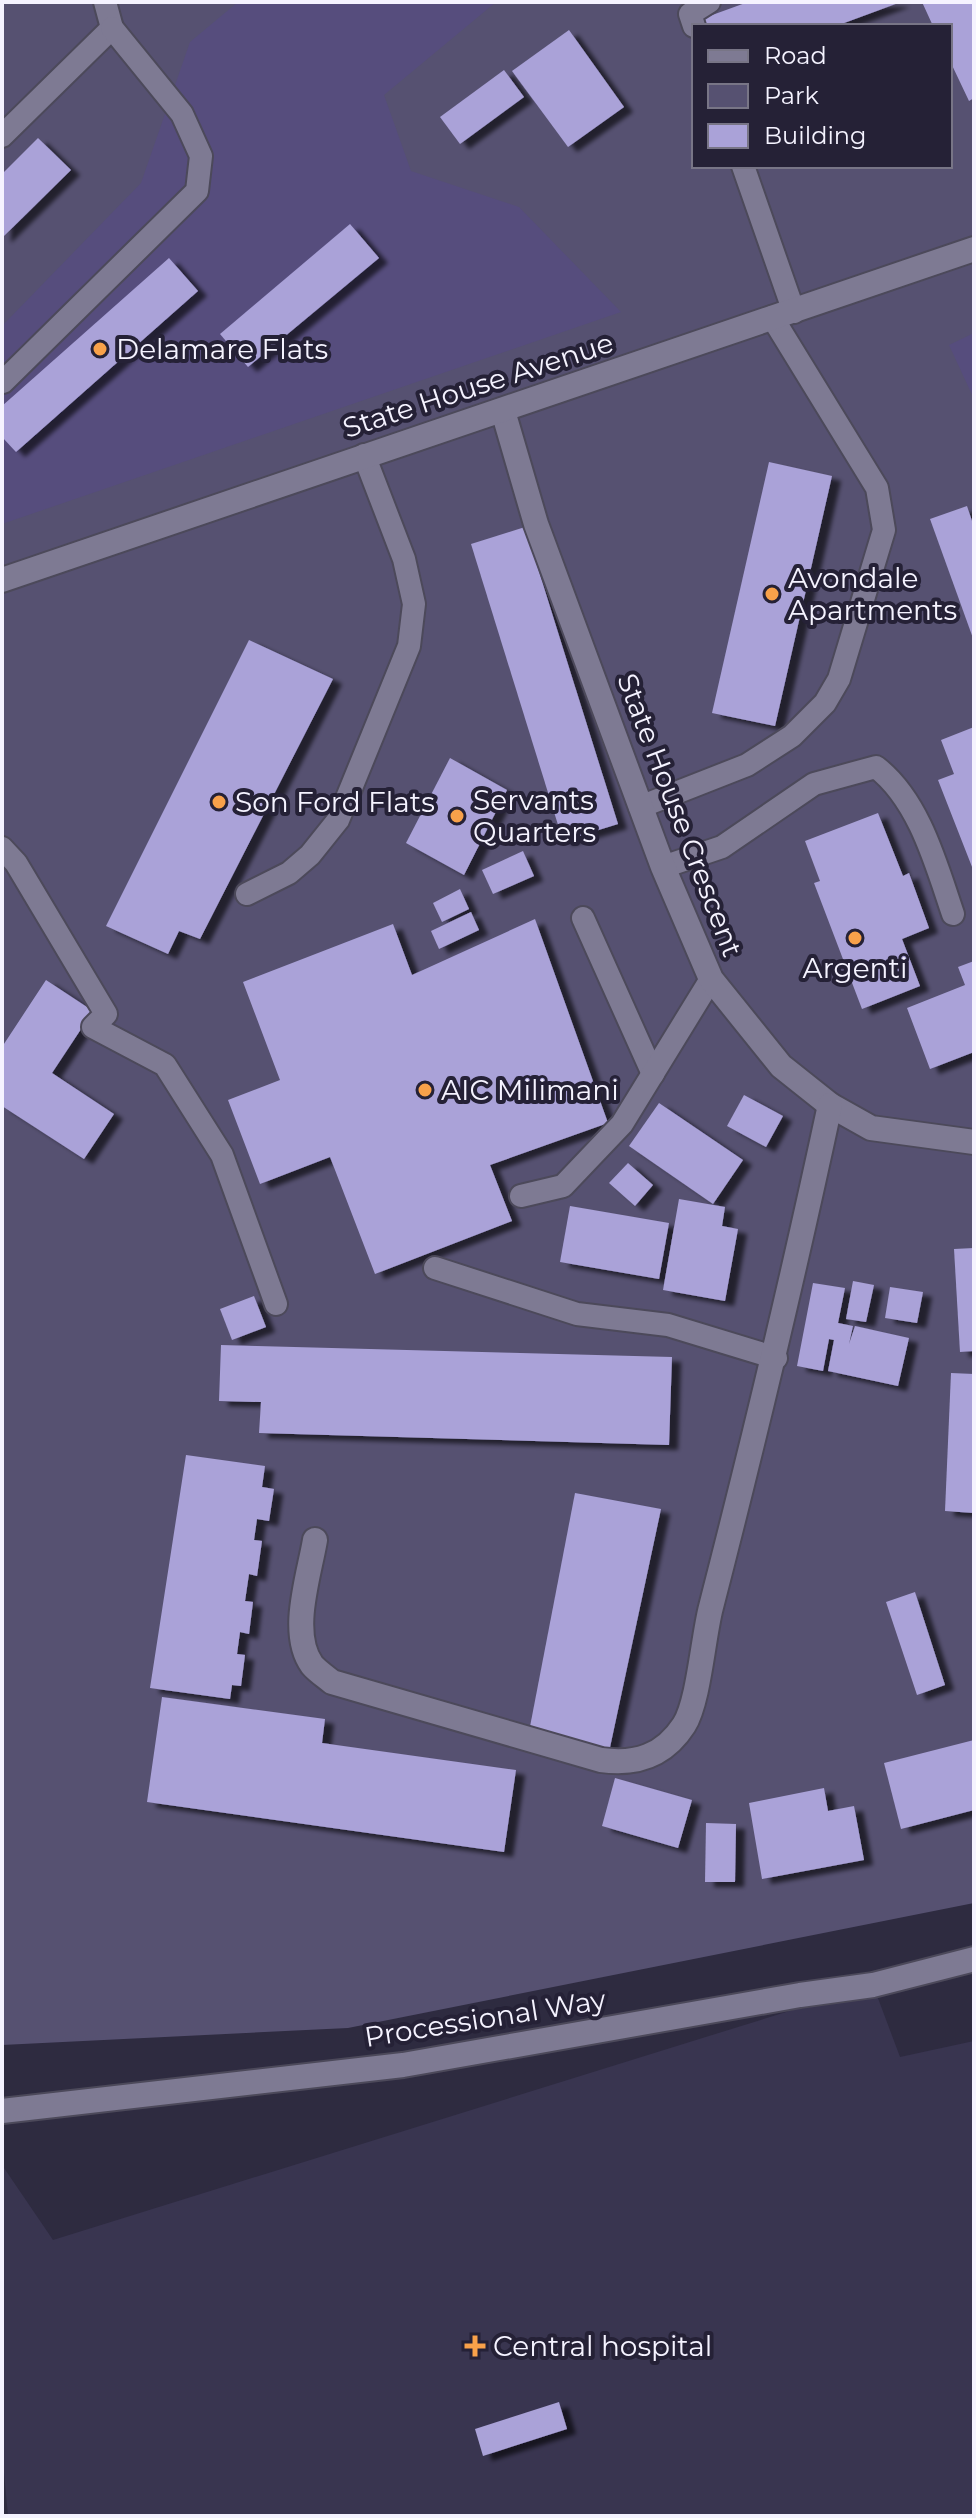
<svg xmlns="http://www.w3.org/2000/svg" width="976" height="2518" font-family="Montserrat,sans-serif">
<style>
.built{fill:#393550}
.green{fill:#565171;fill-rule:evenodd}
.forest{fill:#564d7d}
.building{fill:#aaa2d8;filter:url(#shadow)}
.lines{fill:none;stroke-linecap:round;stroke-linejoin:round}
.service-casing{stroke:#4c495a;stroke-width:26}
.minor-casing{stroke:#4c495a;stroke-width:28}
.tertiary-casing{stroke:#4c495a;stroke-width:28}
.secondary-casing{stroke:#4c495a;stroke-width:28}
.service{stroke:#7e7a93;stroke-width:22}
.minor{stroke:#7e7a93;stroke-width:24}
.tertiary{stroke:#7e7a93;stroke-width:24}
.secondary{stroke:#7e7a93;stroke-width:24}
.poi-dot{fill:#f8a14a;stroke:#252136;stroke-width:3}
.labels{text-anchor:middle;stroke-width:8;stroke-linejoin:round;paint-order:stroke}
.poi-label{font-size:28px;fill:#f5f3ff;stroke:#252136;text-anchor:start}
.street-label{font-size:28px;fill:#f5f3ff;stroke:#252136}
</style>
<defs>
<filter id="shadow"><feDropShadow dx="9" dy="5" stdDeviation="2" flood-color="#0009"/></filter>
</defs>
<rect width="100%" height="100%" fill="#2e2b40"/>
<polygon class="built" points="873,1985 900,2057 974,2041 974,2516 8,2516 2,2451 2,2165 53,2240"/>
<path class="green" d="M2,2H974V1903L348,2028L2,2045ZM694,26H950V166H694Z"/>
<g class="forest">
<polygon points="238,2 496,2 384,95 411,171 519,207 621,312 2,524 2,326 141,183 190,42"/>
<polygon points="974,333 974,399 949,345"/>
</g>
<g class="building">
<polygon points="748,2 901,2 836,26 707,26 704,18"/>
<polygon points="922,2 974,2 974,98 969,101 950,61 950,26 933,26"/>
<polygon points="569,30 624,107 568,147 512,71"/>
<polygon points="504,70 524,97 460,144 440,117"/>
<polygon points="38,138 71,170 2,238 2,174"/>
<polygon points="350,224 379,258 248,367 220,334"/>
<polygon points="169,258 198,291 16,452 2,437 2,406"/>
<polygon points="769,462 832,476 775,726 712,713"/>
<polygon points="967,506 974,527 974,641 930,519"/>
<polygon points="525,527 618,824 563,841 471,544"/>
<polygon points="249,640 333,679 200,939 179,931 168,954 106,926"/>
<polygon points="974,727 974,872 938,780 954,774 941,740"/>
<polygon points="450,758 507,790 464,875 406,843"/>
<polygon points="878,813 903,876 909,873 929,928 902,939 920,986 862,1009 814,883 820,881 805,841"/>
<polygon points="523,851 534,876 493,894 482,870"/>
<polygon points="460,889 469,909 442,922 433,903"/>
<polygon points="471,912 479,930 439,949 431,931"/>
<polygon points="535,919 608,1123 490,1165 512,1221 375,1274 330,1157 260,1184 228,1100 280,1080 243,982 393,924 412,975"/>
<polygon points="974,961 974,1052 930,1069 907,1008 965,985 958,967"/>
<polygon points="46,980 93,1011 52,1073 114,1114 84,1159 2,1106 2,1047"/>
<polygon points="744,1095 783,1116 766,1147 727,1126"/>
<polygon points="659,1103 743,1160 713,1204 629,1146"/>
<polygon points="628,1163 653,1185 635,1206 609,1183"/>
<polygon points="679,1199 725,1207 722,1226 738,1229 725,1301 663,1290"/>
<polygon points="570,1206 669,1223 659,1279 560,1262"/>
<polygon points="974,1248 974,1351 960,1352 954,1249"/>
<polygon points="853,1281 874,1285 866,1322 846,1319"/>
<polygon points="813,1283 845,1288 838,1323 853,1326 849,1344 855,1326 909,1338 898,1386 828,1371 834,1340 829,1339 823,1371 797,1366"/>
<polygon points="890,1287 923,1292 917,1323 885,1318"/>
<polygon points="254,1296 266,1327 232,1340 220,1309"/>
<polygon points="221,1345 672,1357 669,1445 259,1433 261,1402 219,1401"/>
<polygon points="951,1373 974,1374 974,1513 945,1511"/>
<polygon points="186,1455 265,1466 262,1487 274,1489 269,1521 257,1519 254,1540 262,1541 257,1576 249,1574 245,1601 253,1602 249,1634 240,1632 237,1654 245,1655 241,1686 232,1685 230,1699 150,1688"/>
<polygon points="575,1493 661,1509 609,1752 528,1737"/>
<polygon points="915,1592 945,1685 917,1695 886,1602"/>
<polygon points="162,1697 325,1719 322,1743 516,1770 504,1852 147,1802"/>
<polygon points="974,1740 974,1810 901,1829 884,1763"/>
<polygon points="615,1778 692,1800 678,1848 602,1826"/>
<polygon points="824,1788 828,1811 854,1806 864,1860 762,1879 749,1803"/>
<polygon points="706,1823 736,1824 735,1882 705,1882"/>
<polygon points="559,2402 567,2429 483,2456 475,2429"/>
</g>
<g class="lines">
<g class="service-casing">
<g id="service">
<polyline points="694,26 690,14 709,2"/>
<polyline points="2,136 112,28 105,2"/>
<polyline points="743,166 794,312"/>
<polyline points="3,382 197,191 201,156 182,114 112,28"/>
<polyline points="640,807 747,765 792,736 825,703 839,679 884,530 877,488 772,317"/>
<polyline points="2,848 16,863 106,1014 93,1027 165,1065 222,1155 276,1304"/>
<path d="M663,867L722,847L814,784L876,767C919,800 936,864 953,914"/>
<polyline points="247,894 289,873 310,855 338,820 409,646 414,604 404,559 364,455"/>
<polyline points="583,918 653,1074"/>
<polyline points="521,1196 563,1186 622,1124 711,979"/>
<polyline points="435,1268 577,1314 668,1325 776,1358"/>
</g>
</g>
<g class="minor-casing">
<g id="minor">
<polyline points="503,411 536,524 663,867 711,979 781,1066 830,1105 871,1128 974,1142"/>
<path d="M315,1540C309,1576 289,1633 312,1665C317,1671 326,1677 332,1682L601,1760C636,1765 664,1756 684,1725C699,1701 703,1637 711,1607C754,1440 794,1273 830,1105"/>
</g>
</g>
<g class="tertiary-casing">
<polyline id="tertiary" points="2,2111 403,2065 800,1995 873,1985 974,1959"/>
</g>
<g class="secondary-casing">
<polyline id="secondary" points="2,580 974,249"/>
</g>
<use href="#service" class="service"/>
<use href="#minor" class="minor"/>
<use href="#tertiary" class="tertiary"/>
<use href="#secondary" class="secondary"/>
</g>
<g class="poi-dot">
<circle cx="100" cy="349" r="8"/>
<circle cx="772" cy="594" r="8"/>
<circle cx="219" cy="802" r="8"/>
<circle cx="457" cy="816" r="8"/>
<circle cx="855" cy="938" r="8"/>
<circle cx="425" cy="1090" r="8"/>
<path d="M471 2334h8v8h8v8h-8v8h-8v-8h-8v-8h8z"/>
</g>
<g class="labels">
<g class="poi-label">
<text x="116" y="359">Delamare Flats</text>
<text x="788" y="588">Avondale<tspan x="788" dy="32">Apartments</tspan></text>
<text x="473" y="810">Servants<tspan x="473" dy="32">Quarters</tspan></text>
<text x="235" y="812">Son Ford Flats</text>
<text x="855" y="978" text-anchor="middle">Argenti</text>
<text x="441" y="1100">AIC Milimani</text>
<text x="493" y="2356">Central hospital</text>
</g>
<g class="street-label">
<text transform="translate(478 385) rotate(-18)" y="10">State House Avenue</text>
<text transform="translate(680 815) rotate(69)" y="10">State House Crescent</text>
<text transform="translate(485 2018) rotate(-9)" y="10">Processional Way</text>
</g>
</g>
<rect width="976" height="2518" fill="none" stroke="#f5f3ff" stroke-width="8"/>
<rect x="692" y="24" width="260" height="144" fill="#252136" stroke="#787586" stroke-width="2"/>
<rect x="708" y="50" width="40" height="12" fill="#7e7a93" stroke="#787586" stroke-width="2"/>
<text x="764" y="64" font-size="24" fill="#f5f3ff">Road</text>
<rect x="708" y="84" width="40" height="24" fill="#565171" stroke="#787586" stroke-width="2"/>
<text x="764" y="104" font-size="24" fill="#f5f3ff">Park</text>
<rect x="708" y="124" width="40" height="24" fill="#aaa2d8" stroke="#787586" stroke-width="2"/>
<text x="764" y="144" font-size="24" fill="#f5f3ff">Building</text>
</svg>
